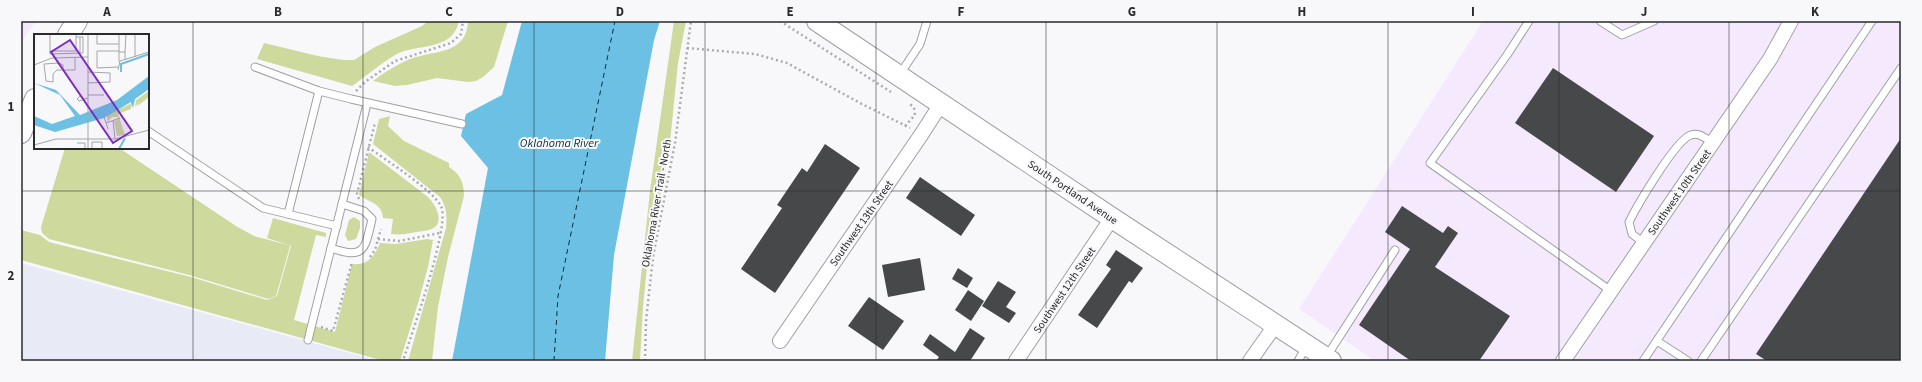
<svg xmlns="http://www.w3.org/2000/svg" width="1922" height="382" font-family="'Source Sans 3',sans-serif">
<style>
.built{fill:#e8ebf5}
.industrial{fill:#f5e9fe}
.green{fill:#ced99d}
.water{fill:#6cc0e4}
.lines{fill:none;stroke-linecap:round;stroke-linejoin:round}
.ferry{stroke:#07303f;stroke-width:1;stroke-dasharray:5 4;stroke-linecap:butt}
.building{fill:#47484a}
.service-casing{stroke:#9fa0a2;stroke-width:9}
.minor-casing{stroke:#9fa0a2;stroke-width:16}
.secondary-casing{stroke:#9fa0a2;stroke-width:22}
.path{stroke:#ababad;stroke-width:2.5;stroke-dasharray:2 3;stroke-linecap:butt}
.service{stroke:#fff;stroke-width:7}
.minor{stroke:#fff;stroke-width:14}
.secondary{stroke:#fff;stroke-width:20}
.grid{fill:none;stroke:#292a2b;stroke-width:1;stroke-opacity:0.55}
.labels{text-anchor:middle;stroke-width:4;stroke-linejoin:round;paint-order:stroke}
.street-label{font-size:11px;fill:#292a2b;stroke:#f8f8fb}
.water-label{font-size:12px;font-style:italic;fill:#07303f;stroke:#f8f8fb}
.inset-river{fill:none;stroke:#6cc0e4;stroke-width:2}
.inset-road{fill:none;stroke:#a5a6a8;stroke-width:1}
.view{fill:#7b2cbf;fill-opacity:0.15;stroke:#7b2cbf;stroke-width:2}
.inset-edge{fill:none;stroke:#292a2b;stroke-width:2}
.neatline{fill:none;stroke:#292a2b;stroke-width:1.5}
.grid-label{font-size:13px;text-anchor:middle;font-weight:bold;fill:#292a2b}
</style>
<rect width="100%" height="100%" fill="#f8f8fb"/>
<polygon class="built" points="21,263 379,361 21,361"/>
<g class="industrial">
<polygon points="21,21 36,21 21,43"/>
<polygon points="1483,21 1901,21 1901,361 1375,361 1299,309"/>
</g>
<g class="green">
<path d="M428,21H459C453,52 416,43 395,55C380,64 366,76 352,86L257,59L264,43L318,56L343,60H354L375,47L422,26Z"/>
<path d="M468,21H508L494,67L483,77L476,81L468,82L437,78L407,85L395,86L373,81C385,72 396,65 410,59C434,50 467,55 468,21Z"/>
<polygon points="674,21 686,21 678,63 669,152 648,256 643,307 640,361 632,361 650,191"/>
<path d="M390,116L388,126L404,141L449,163V167C460,174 464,182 464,196L448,257L438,307L432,361H408L446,228C447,216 447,208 440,197L373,144L379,119Z"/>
<polygon points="65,148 119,148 236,226 254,236 288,245 290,246 276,296 268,299 189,275 49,239 42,233 41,227"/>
<path d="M369,152L428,197C435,204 446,222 432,229C427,231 421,231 416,232C407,234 400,235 391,234L393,219L383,218C382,203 369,202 359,195Z"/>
<polygon points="354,217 360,221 360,228 356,239 348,241 345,235 349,220"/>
<path d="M273,218L326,233V237L316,235L294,320L335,332L352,264C367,266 375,256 380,243L396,244L427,239L433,240L428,267L419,300L400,361H384L21,260V230L40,235L49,242L191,277L267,300L277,296L291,246L267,238Z"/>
</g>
<polygon class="water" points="522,21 660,21 654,40 614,255 605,361 452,361 488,168 461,136 466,114 502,95"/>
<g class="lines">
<polyline class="ferry" points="554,361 558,296 615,21"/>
</g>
<g class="building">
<polygon points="1553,68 1654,136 1616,192 1515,123"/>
<polygon points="1901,138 1901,361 1767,361 1756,354"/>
<polygon points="825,144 860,168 775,293 741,269 782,208 777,205 802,168 807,172"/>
<polygon points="920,177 975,215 961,236 906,198"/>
<polygon points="1402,206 1443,233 1448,226 1458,233 1435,267 1510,316 1479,361 1411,361 1359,325 1410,249 1385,232"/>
<polygon points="1116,250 1143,268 1132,283 1129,281 1097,328 1078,315 1111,269 1106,265"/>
<polygon points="920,258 925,290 888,297 882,265"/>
<polygon points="958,268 973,278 967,288 952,279"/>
<polygon points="998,281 1016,292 1006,307 1016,313 1009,323 982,306"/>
<polygon points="968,290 984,301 971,321 955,310"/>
<polygon points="869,297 904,321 883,350 848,326"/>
<polygon points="970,328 985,338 970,361 936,361 939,357 923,345 930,334 955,352"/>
</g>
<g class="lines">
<g class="service-casing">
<g id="service">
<polyline points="1529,21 1507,55 1430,163 1611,291"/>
<polyline points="1600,21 1622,35 1654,21"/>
<polyline points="255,67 319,91 351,99 462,124"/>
<polyline points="900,74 920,44 927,21"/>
<polyline points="148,131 263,208 337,226"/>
<polyline points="288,214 319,91"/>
<path d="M1644,243L1632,234L1629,222C1637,206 1676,139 1691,135C1699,132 1706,139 1713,143"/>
<path d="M331,248C365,260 365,249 372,219L364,211L342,204"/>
<polyline points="308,340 367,104"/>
<polyline points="1657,341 1688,361"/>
<polyline points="1327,356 1395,250"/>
<polyline points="1298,361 1306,347"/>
<polyline points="1643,361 1872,21"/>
<polyline points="1701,361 1901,68"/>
</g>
</g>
<g class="minor-casing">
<g id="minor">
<polyline points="780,341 921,135 941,104"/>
<polyline points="1016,361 1112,218"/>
<polyline points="1250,361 1276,324"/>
<polyline points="1563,361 1770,59 1791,21"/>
</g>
</g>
<g class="secondary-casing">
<g id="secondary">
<polyline points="817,21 1112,218 1331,361"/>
<polyline points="68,35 77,21"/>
<polyline points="21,133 35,99"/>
</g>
</g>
<g class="path">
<polyline points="780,21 891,92"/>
<polyline points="687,48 755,54 787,63 860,103 910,128"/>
<polyline points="356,91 365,82 395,61 451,43 461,34 463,21"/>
<polyline points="905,126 915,115 914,108 910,104"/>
<path d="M368,147C384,159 432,189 441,206C451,225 411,335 403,361"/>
<polyline points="359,199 357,194 375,123"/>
<polyline points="378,239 399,241 440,233"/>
<polyline points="370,257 375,250 381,229"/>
<polyline points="321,327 333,331 352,262"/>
<polyline points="645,361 646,321 653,257 675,143 691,21"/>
</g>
<use href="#service" class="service"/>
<use href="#minor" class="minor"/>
<use href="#secondary" class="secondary"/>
</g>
<path class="grid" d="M193,21V361M363,21V361M534,21V361M705,21V361M876,21V361M1046,21V361M1217,21V361M1388,21V361M1559,21V361M1729,21V361M21,191H1901"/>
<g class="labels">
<g class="street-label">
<text transform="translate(1073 192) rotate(34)" y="4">South Portland Avenue</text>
<text transform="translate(1679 192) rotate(-55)" y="4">Southwest 10th Street</text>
<text transform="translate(656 203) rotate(-80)" y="4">Oklahoma River Trail - North</text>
<text transform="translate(861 223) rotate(-55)" y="4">Southwest 13th Street</text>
<text transform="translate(1064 290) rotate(-56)" y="4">Southwest 12th Street</text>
</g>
<g class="water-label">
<text x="559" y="147">Oklahoma River</text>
</g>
</g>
<g transform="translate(34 34)">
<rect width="115" height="115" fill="#f8f8fb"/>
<path d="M115,57V63L101,74L106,69L101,72L102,66ZM98,69L97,75L84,80L91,101L83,102L80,87L85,85L84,83H78L73,88V81Z" fill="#ced99d"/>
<path d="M115,42V55L101,65L99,74L97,68L70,84L21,98L0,91V82L18,90L41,82L26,61L0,49L22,56L46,81L83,66Z" fill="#6cc0e4"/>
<path class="inset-river" d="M87,38V30L115,20M56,81L75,73L115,48M0,89L21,93L53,83M85,115L91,104"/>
<path class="inset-road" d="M16,0V20L49,19V3H42V0M54,0V115M63,0V10H85M85,0V28M46,3V19M16,17H42V3M85,18H91V26M91,18L92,0M101,23V0M0,31L18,24L54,23M85,33L63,34V17H85M29,36V31L25,29L10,30L12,47L19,48V40L23,36H41V23M84,36L86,27L115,18M54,49L76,48V39L54,38M54,61H70M50,65L46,62L43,65L45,67L54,64M70,83L74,95M79,86L81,105M72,89L86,84M43,109H51V115M0,111L22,105H81L115,96M58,115V108H68V115"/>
<path class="view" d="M36,6L98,97L79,109L17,18Z"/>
<rect width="115" height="115" class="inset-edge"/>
</g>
<rect width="1922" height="382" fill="none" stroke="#f8f8fb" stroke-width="44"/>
<rect x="22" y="22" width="1878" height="338" class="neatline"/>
<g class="grid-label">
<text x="107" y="16">A</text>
<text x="278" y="16">B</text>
<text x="449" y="16">C</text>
<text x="620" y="16">D</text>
<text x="790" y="16">E</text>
<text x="961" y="16">F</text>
<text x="1132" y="16">G</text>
<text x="1302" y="16">H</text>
<text x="1473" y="16">I</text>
<text x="1644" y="16">J</text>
<text x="1815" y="16">K</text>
<text x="11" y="111">1</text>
<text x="11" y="280">2</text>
</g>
</svg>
